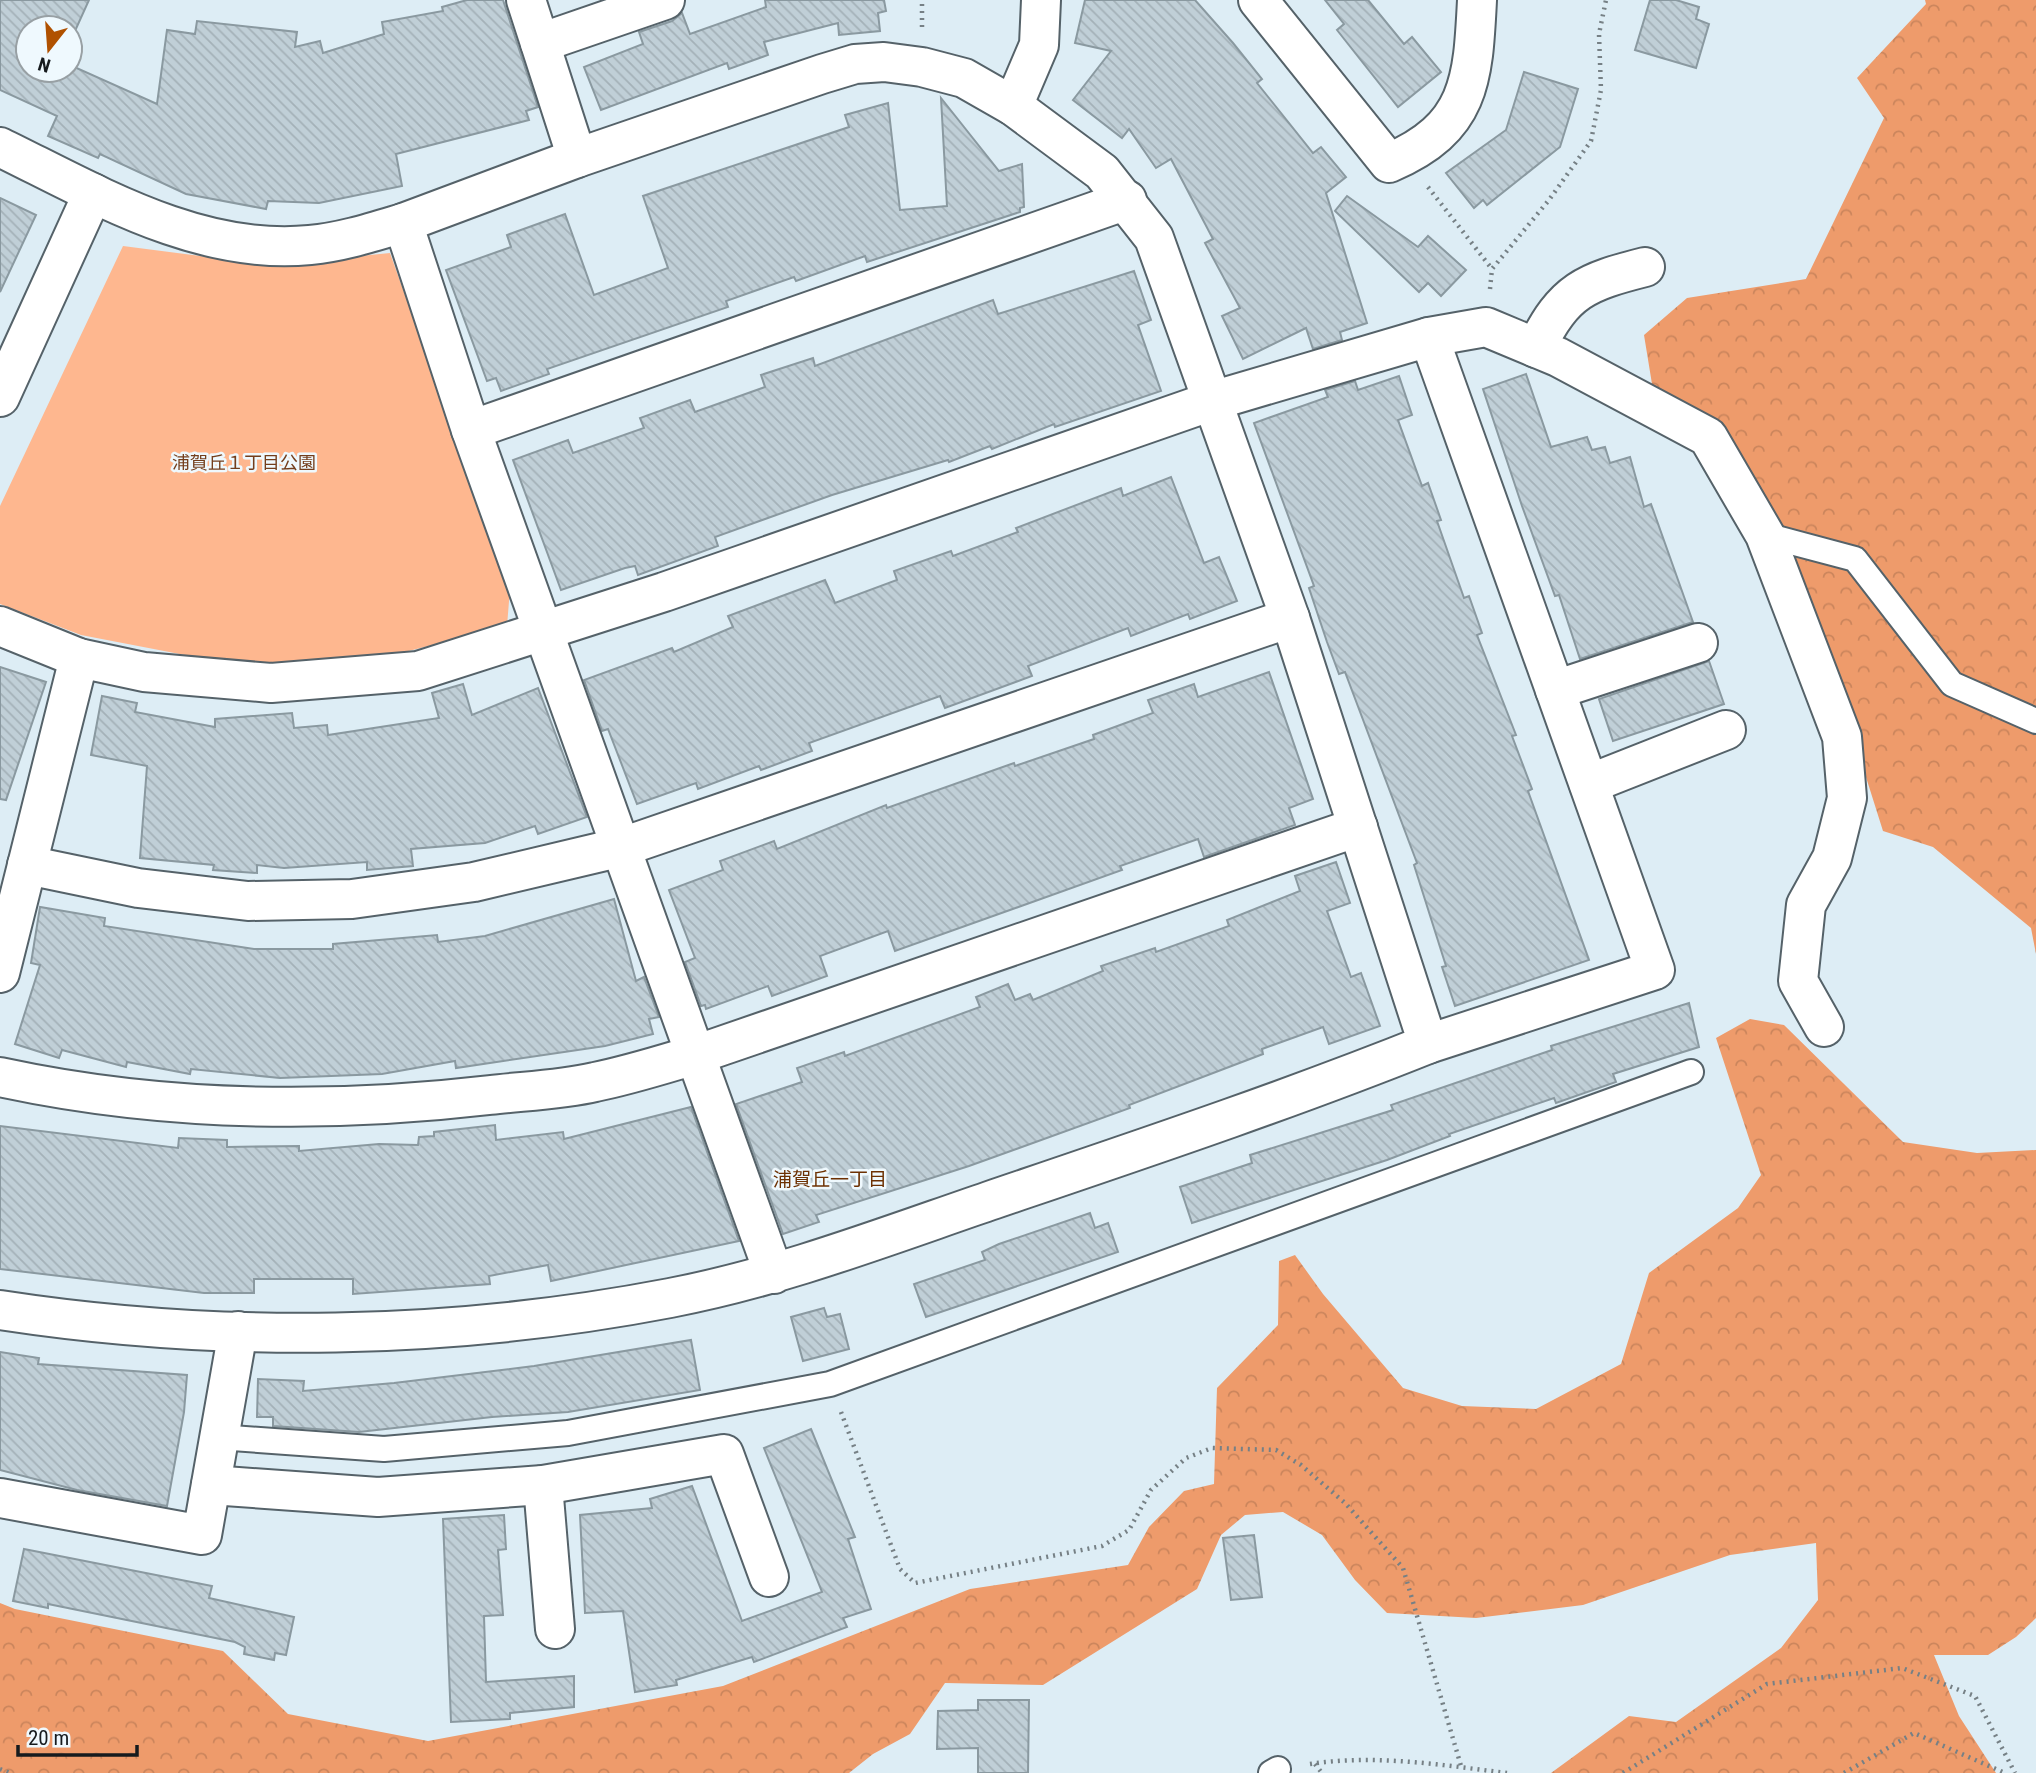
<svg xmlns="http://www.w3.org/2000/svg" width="2036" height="1773" font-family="'Roboto Condensed','Noto Sans JP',sans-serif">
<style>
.forest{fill:url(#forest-crowns)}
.green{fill:#feb78f}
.building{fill:url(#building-back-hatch);stroke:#8a99a0;stroke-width:2}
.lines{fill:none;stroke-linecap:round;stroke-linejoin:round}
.service-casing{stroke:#556269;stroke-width:28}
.minor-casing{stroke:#556269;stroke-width:42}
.tertiary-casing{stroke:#556269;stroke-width:42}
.path{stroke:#768085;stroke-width:4.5;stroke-dasharray:2 5;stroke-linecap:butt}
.service{stroke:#fff;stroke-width:24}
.minor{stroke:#fff;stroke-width:38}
.tertiary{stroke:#fff;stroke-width:38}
.labels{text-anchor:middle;stroke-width:5;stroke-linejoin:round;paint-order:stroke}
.park-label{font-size:18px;fill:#743e1c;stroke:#eff9fe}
.neighbourhood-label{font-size:19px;fill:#6d3103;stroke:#eff9fe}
</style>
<defs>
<pattern id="forest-crowns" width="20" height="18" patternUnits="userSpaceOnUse" patternTransform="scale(1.75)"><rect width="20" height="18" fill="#ee9b6b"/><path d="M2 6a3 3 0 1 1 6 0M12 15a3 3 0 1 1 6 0" fill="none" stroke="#cb855c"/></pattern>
<pattern id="building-back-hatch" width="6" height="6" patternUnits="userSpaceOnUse" patternTransform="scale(1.75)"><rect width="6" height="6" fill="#c0cfd7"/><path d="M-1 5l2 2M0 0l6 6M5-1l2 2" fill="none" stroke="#a4b1b8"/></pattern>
</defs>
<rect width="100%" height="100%" fill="#ddedf5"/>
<g class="forest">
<polygon points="1925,0 2036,0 2036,954 2031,928 1933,847 1883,831 1812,606 1734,447 1652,384 1644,335 1687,298 1806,279 1884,118 1857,78 1926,4"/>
<polygon points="1750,1019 1784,1025 1903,1142 1977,1153 2036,1150 2036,1618 2016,1637 1988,1655 1934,1655 1959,1716 1996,1773 1551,1773 1629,1716 1676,1722 1781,1648 1818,1600 1816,1543 1730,1555 1583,1605 1476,1618 1387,1613 1355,1580 1322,1535 1283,1512 1245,1515 1221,1535 1197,1589 1043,1685 945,1683 910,1734 873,1754 849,1773 0,1773 0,1603 15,1609 223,1651 288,1714 428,1741 723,1686 970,1589 1128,1565 1149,1527 1184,1491 1214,1484 1217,1388 1278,1325 1279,1261 1295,1255 1323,1294 1403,1388 1462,1406 1536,1409 1621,1364 1649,1273 1738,1208 1761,1175 1716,1038"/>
</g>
<polygon class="green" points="123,246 270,265 390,253 510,589 507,626 381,658 242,666 81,635 0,604 0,506"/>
<g class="building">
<polygon points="0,0 89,0 70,42 70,28 28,28 28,70 70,70 70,65 157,104 167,30 195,34 197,21 297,32 295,47 320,41 323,53 384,34 382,22 443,11 442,7 467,0 503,0 538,107 526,111 529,120 396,154 402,186 319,203 268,201 266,209 186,194 100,154 98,158 48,136 57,116 0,90"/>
<polygon points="765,0 884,0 886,11 878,13 880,31 839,35 838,23 764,42 768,55 729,69 727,63 601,110 584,67 643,44 639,32 672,21 682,13 690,34 766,7"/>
<polygon points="1085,0 1195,0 1233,43 1262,79 1257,83 1313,153 1321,147 1346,177 1326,193 1367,323 1340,332 1342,340 1313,349 1306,328 1243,359 1222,316 1240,308 1205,243 1213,239 1171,159 1156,168 1129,129 1122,138 1073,100 1111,51 1075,43"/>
<polygon points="1325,0 1368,0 1404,44 1412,37 1441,72 1398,107 1337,30 1344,24"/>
<polygon points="1650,0 1676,0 1699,7 1696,19 1709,24 1696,68 1635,50"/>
<polygon points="1524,72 1578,89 1560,147 1487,205 1483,200 1474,208 1446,173 1506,130"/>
<polygon points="941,98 999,171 1022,164 1024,207 1020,208 1020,212 867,262 865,256 796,281 794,277 726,301 728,307 547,369 549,374 501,391 496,378 487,381 446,270 511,247 507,235 565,214 594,295 668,268 643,196 849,127 845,115 888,103 900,210 947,206"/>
<polygon points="1347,196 1418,247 1428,236 1466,270 1441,296 1428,283 1419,292 1335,211"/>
<polygon points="0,198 36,215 0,292"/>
<polygon points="1134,271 1151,320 1138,325 1161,391 1055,427 1054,424 992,449 990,446 949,462 948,460 832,495 715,537 718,546 638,575 635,566 625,568 561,590 513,460 568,440 573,453 644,428 640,418 690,400 695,412 765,387 761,375 813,358 815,366 993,300 998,314"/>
<polygon points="1526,374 1551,447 1587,437 1592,450 1605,447 1610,463 1630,457 1644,507 1651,504 1693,622 1580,659 1559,595 1555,596 1522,506 1483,389"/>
<polygon points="1399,376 1412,415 1398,420 1422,486 1428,483 1441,520 1437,521 1464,598 1469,596 1482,633 1477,635 1516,735 1512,736 1532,789 1528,791 1589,960 1455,1006 1442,967 1446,966 1414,865 1417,863 1345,672 1339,674 1327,642 1309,588 1314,586 1254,423 1328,397 1325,390 1355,381 1358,390"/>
<polygon points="1171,477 1204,563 1219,557 1237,601 1190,619 1188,614 1131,636 1128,628 1028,666 1032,676 945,708 940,696 809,743 812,751 761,770 759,766 698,789 696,783 637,804 608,729 602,731 584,680 672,648 674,652 733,627 728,616 825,580 835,603 897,580 894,571 951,551 953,556 1018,532 1016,528 1121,488 1123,496"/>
<polygon points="1709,661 1724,704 1613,741 1599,699"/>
<polygon points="0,667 46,682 6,800 0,799"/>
<polygon points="1269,672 1313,799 1289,808 1295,825 1204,857 1198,839 1120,866 1122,870 895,951 888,931 820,956 827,976 772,996 768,986 706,1009 705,1005 701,1006 685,962 695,958 669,890 723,870 720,861 774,841 777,849 886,805 887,808 1014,763 1015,766 1094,739 1093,735 1153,713 1148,700 1194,684 1198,697"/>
<polygon points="463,684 472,715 538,688 587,817 538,834 535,826 485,843 411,849 413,866 367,870 367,862 284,868 257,865 257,873 213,870 214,865 140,858 147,766 91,755 102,696 137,703 135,712 215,727 215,719 292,713 294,728 327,725 328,735 439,718 432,693"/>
<polygon points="1336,862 1350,903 1327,911 1351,977 1361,973 1380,1026 1329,1044 1323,1027 1262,1049 1263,1054 1129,1105 1130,1108 969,1166 816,1215 819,1222 783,1234 736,1104 802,1082 797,1068 844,1052 845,1056 980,1007 976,997 1008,984 1015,1000 1030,994 1033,1000 1103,971 1101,966 1155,948 1156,952 1229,926 1227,920 1300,891 1295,876"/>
<polygon points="614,899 636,981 644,977 659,1017 649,1019 653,1034 605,1046 456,1068 455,1061 382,1074 280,1078 191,1069 190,1074 127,1062 126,1067 62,1050 59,1058 15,1044 40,965 31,963 40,907 105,918 104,926 254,949 333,949 333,944 437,935 438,942 485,936"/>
<polygon points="1689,1003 1699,1047 1613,1074 1616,1082 1556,1103 1554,1098 1449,1134 1450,1136 1387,1160 1192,1223 1180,1187 1252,1163 1250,1155 1393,1110 1391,1105 1552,1050 1551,1046"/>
<polygon points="691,1107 739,1241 551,1281 548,1265 489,1276 490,1284 353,1294 353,1279 254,1279 254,1293 204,1293 0,1269 0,1126 178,1148 179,1138 227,1140 227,1147 299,1146 299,1151 379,1144 418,1145 419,1137 434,1136 434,1132 495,1125 496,1140 563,1132 564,1139"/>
<polygon points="1090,1213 1095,1228 1108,1223 1118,1252 926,1317 914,1284 985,1260 982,1252 999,1244"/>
<polygon points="824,1308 827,1317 840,1314 849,1349 803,1361 791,1317"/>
<polygon points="691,1340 700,1390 568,1412 492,1417 359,1432 273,1426 273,1417 257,1417 258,1379 304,1381 303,1391 394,1383 534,1366"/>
<polygon points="0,1352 39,1358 38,1364 187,1375 184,1412 167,1506 77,1490 0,1470"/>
<polygon points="811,1429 855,1537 848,1539 871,1609 843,1618 847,1627 754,1662 752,1657 676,1680 677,1685 635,1692 623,1611 585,1613 580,1515 652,1508 650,1499 692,1486 742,1621 822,1592 764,1448"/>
<polygon points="504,1515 506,1549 498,1550 503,1615 484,1616 486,1682 574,1676 574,1707 510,1713 510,1719 451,1722 443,1519"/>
<polygon points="1254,1535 1262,1597 1231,1600 1223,1538"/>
<polygon points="24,1549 212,1586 209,1598 294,1617 286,1655 275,1653 274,1660 244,1654 245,1647 235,1642 48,1604 48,1608 13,1601"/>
<polygon points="978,1700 1029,1700 1028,1773 978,1773 978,1748 937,1749 938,1711 978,1710"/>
</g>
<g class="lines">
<g class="service-casing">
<g id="service">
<polyline points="1765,535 1855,559 1952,684 2036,721"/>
<polyline points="218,1437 384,1449 568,1433 830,1384 1691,1072"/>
<polyline points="1271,1773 1278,1769"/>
</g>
</g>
<g class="minor-casing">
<g id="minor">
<polyline points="526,0 577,158"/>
<path d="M1258,0L1389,163C1471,128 1473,80 1477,0"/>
<polyline points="540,43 665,0"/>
<polyline points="1013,106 1039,45 1041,0"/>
<polyline points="1429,337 1486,327 1558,357 1708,437 1765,535 1842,737 1847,798 1832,858 1806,905 1798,981 1824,1027"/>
<path d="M1536,348C1564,290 1586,282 1645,267"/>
<polyline points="471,430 1127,200"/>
<polyline points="0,626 79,658 144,672 271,683 418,671 664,592 1212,401 1429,337 1655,970 1428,1044"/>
<polyline points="1555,690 1698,643"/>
<polyline points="1589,784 1726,730"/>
<polyline points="27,865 138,888 248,901 352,899 474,882 622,847 1290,618"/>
<polyline points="0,973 79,658"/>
<path d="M0,1077C162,1112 326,1114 490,1095C525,1091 561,1090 595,1082C630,1075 664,1064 698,1054L1358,827"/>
<path d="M0,1310C221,1344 451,1340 670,1298C780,1277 884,1237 989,1201C1136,1151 1283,1102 1428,1044L1290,618L1154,238L1102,172L1013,106L964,78L922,67L884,62L855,64L822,74L577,158L403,223L471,430L774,1274"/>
<polyline points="211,1485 378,1497 543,1485 724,1454 769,1577"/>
<polyline points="543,1485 555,1629"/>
<polyline points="0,1498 202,1535 238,1331"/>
</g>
</g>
<g class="tertiary-casing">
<g id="tertiary">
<path d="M0,147C96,194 199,256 310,245C342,242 373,232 403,223"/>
<polyline points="0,397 93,193"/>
</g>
</g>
<g class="path">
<polyline points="922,27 922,0"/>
<polyline points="1428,187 1492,269"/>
<polyline points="1490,289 1492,269 1549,200 1591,141 1601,90 1599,34 1606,0"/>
<polyline points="841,1412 900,1569 915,1583 1102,1546 1129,1530 1151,1490 1186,1458 1212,1448 1276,1450 1301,1465 1345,1503 1403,1568 1461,1766"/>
<path d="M1310,1764C1375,1754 1442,1765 1507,1773"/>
<polyline points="1315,1764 1322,1773"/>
<polyline points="0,1769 10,1773"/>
<polyline points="1623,1773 1767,1684 1902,1668 1975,1696 2015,1773"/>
<polyline points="1844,1773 1914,1733 2005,1773"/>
</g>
<use href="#service" class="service"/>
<use href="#minor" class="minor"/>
<use href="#tertiary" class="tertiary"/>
</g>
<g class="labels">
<g class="park-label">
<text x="244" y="469">浦賀丘１丁目公園</text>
</g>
<g class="neighbourhood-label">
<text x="830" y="1186">浦賀丘一丁目</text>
</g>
</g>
<g transform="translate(49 49) rotate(197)"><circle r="33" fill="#eff9fe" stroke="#98a0a4" stroke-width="2"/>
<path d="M0-5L12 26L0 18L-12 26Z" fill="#b05100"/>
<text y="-10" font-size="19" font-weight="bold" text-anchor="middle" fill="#161b1e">N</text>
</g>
<path d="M18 1745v10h119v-10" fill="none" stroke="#161b1e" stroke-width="3.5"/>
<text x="28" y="1745" font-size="21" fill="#161b1e" stroke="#eff9fe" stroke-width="5" paint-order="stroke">20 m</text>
</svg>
